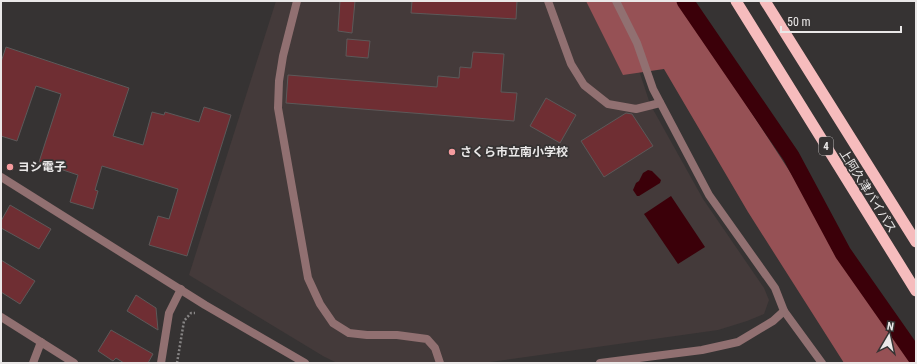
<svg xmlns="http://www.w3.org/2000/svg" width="917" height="364" font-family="'Roboto Condensed','Noto Sans JP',sans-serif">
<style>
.built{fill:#443a3a}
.forest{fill:#965155}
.water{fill:#3b0009}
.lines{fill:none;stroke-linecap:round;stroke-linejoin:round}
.canal{stroke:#3b0009;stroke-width:17}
.building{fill:#6f2e33;stroke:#5c5959}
.path{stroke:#878585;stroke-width:2.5;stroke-dasharray:2 2;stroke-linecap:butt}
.service{stroke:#917071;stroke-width:8}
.minor{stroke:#917071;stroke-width:8}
.trunk{stroke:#f6bcbd;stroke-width:11}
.poi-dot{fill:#f59b9e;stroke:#363333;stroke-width:1.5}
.labels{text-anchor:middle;stroke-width:3.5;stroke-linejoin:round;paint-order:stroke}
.shield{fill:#363333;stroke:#b4b2b2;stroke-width:1}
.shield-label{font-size:11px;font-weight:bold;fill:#eae8e8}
.poi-label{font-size:12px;font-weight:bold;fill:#eae8e8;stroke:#363333;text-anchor:start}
.street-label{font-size:12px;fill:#eae8e8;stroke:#363333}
</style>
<rect width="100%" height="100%" fill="#363333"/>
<polygon class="built" points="276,1 608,1 629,40 650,104 703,199 764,288 769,300 764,314 747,321 718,330 483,363 337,363 323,356 189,275"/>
<polygon class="forest" points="586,1 679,1 914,363 844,363 748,212 664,69 623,75"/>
<g class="water">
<polygon points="648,170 652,171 661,180 660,183 639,196 637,196 633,190 636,183 639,181 643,173"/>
<polygon points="671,196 705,247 678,264 644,214"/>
</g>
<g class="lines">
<polyline class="canal" points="685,1 791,156 843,253 916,357"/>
</g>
<g class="building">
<polygon points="340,1 355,1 352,33 338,31"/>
<polygon points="412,1 517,1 516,19 411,13"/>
<polygon points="347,39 370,41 368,58 346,56"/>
<polygon points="6,47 129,88 113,136 143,145 152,112 164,115 165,112 199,122 204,107 231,115 187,256 149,245 158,216 169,219 178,189 102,166 95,190 98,191 93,209 70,202 78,175 39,162 61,94 36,86 17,141 1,136 1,62"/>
<polygon points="473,52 504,54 501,92 517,93 514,121 286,103 288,75 437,87 438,76 459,78 460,67 471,68"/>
<polygon points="546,98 576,115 560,143 530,126"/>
<polygon points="626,113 632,114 653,146 604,177 581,141"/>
<polygon points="10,205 51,229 39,249 1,228 1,221"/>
<polygon points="1,260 35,281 20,304 1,292"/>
<polygon points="136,295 156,308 158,330 127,311"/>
<polygon points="111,330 153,354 148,363 124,363 116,358 113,361 98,351"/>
</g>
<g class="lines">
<polyline class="path" points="177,363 184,321 191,313 195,313"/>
<g class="service">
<polyline points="297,1 283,56 279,81 278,108 308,278 320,304 333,323 349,333 367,335 397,335 427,339 435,348 440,363"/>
<polyline points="548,1 571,64 584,85 608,104 636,109 660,103"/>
</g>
<g class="minor">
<polyline points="1,177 205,305 305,363"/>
<polyline points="784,311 822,363"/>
<polyline points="1,317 74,363"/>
<polyline points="33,363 41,342"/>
<polyline points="161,363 169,313 181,289"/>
<polyline points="600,363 702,350 738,342 773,321 784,311 775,288 709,195 653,89 637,43 616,1"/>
</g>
<g class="trunk">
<polyline points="736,1 916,291"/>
<polyline points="765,1 916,242"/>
</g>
</g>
<g class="poi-dot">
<circle cx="452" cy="152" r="4"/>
<circle cx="10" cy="167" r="4"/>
</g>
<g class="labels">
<rect class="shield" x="819" y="137" width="14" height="18" rx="3"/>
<g class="shield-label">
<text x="826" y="150">4</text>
</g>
<g class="poi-label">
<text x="460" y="156">さくら市立南小学校</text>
<text x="18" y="171">ヨシ電子</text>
</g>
<g class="street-label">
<text transform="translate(868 191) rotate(58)" y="4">上阿久津バイパス</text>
</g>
</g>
<rect width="917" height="364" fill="none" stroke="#eae8e8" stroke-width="4"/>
<g transform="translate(889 336) rotate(9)" stroke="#363333" stroke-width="3" paint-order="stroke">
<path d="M0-3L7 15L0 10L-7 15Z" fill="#eae8e8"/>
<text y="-6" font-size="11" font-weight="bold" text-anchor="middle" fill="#eae8e8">N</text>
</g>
<path d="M781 26v6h120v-6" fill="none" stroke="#eae8e8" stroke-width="2"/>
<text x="787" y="26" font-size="12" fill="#eae8e8" stroke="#363333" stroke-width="3" paint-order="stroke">50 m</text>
</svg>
